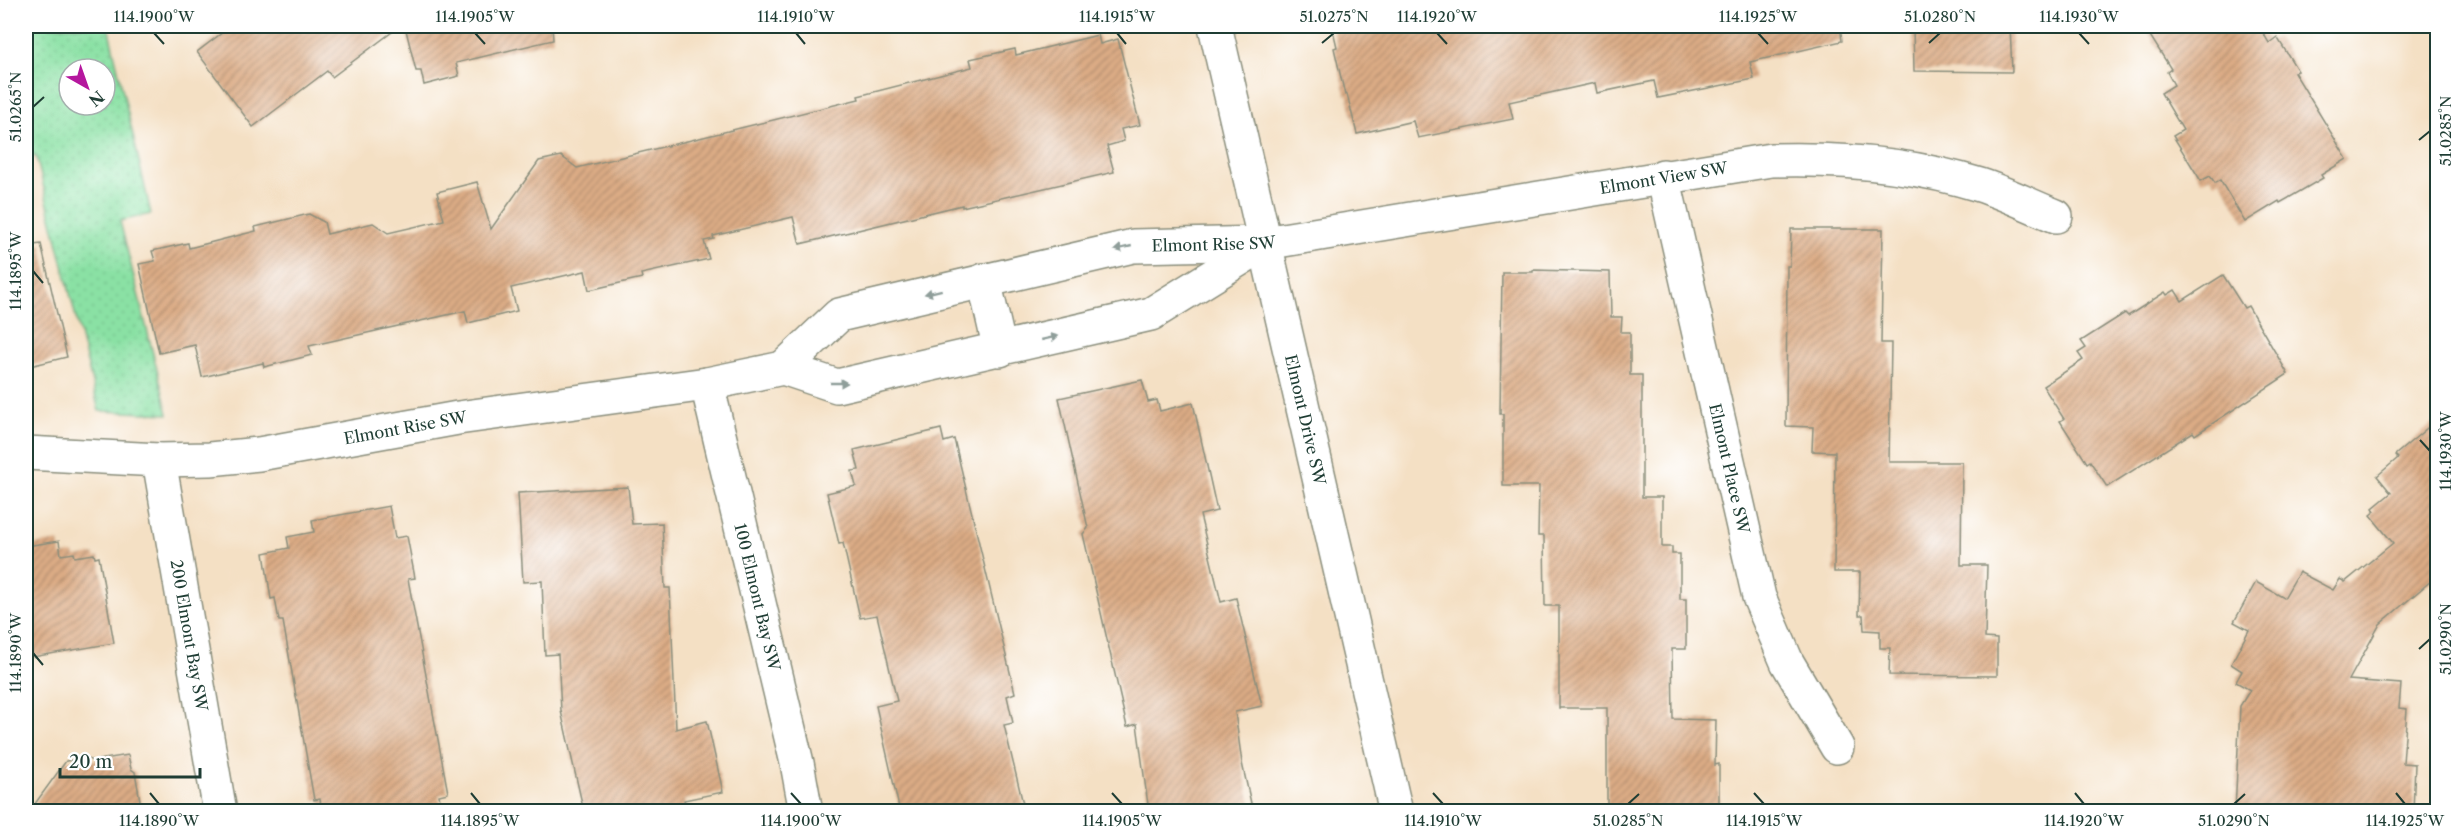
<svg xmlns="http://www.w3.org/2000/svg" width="2463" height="837" font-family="'Libre Caslon Text',serif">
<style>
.park{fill:url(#park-dots);stroke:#548f6c;stroke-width:1.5;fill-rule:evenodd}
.building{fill:url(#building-hatch)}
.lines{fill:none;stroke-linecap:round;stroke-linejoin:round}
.street-casing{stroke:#8a8e7c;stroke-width:36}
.street{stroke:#fff;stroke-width:33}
.oneway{fill:#8f9e9a}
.ticks{fill:none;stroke:#1f3d34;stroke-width:2}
.labels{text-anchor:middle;stroke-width:4.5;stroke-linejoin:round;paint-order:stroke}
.street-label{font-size:16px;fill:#1f3d34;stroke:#fff}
.neatline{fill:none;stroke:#1f3d34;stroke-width:2}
.ticks-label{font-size:15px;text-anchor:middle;fill:#1f3d34}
</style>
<defs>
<pattern id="park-dots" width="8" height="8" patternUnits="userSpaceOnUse" patternTransform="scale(1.5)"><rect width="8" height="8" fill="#8ae1a4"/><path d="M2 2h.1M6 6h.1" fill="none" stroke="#77c28e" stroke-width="1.8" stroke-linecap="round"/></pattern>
<pattern id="building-hatch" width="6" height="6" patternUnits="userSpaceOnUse" patternTransform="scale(1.5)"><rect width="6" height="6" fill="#dcac85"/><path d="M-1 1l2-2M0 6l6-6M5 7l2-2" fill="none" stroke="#b28d6e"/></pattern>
</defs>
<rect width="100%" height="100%" fill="#fff"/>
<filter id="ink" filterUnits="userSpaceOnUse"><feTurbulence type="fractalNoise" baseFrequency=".0167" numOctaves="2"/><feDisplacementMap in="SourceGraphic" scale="12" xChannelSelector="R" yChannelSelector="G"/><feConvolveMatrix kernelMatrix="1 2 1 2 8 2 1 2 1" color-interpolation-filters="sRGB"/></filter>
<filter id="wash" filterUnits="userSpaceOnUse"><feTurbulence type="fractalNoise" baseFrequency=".008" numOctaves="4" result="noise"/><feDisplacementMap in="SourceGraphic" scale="24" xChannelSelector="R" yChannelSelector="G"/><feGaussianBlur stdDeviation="1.35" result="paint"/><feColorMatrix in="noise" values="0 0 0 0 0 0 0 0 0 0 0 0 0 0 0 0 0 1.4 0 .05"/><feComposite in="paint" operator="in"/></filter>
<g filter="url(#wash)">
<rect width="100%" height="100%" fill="#f4e0c4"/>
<path class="park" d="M26,26H108L151,214L120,221L168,414L99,411L36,156L26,158ZM69,69H105V105H69Z"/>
<g id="blocks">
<g class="building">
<polygon points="231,26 400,26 332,77 327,71 253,127 197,52"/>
<polygon points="405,26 552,26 553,40 456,63 459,76 424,85 421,71 416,71"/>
<polygon points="1332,26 1840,26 1842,41 1750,62 1754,79 1658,98 1654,81 1597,93 1595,83 1509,102 1513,119 1418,138 1413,121 1357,134 1347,94 1345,95 1334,48 1337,47"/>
<polygon points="1913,26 2010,26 2012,72 1914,71"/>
<polygon points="2144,26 2259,26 2269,43 2277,37 2298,71 2294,72 2347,159 2321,175 2323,178 2280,203 2279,201 2245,222 2220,180 2215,183 2210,176 2201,181 2173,136 2183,130 2161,93 2174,85 2167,72 2171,69"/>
<polygon points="1098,35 1100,44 1118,39 1140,125 1121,129 1124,141 1107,146 1114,172 962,207 962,205 800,244 793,217 713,236 714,239 704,241 709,259 641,274 642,278 589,290 585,271 511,288 517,311 468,323 465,311 309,346 312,355 264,367 263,363 202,377 195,345 159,353 139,264 155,261 152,251 188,243 189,248 256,231 255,227 309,214 324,222 327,234 373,223 388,233 444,220 437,192 477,182 491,229 539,161 561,156 577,168 859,99 858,96 972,67 970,59 1015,49 1016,55"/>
<polygon points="1791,229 1883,229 1881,343 1891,343 1889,462 1962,462 1961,565 1987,565 1985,638 1997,639 1997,676 1889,675 1890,648 1880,648 1880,631 1864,630 1863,615 1859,615 1860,572 1834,572 1835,452 1812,451 1813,427 1786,426 1787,266 1790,266"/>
<polygon points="41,244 67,357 26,367 26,246"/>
<polygon points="1533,270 1610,272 1611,317 1622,317 1621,332 1630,332 1630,375 1642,375 1642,497 1662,497 1662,547 1672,547 1672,554 1680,554 1680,599 1686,599 1686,649 1672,649 1673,719 1716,720 1715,765 1719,764 1719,812 1607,812 1607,708 1559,708 1559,606 1545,606 1544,536 1538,536 1539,486 1503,486 1503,414 1500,414 1502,272 1533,272"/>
<polygon points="2223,275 2244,308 2248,306 2288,374 2195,435 2193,432 2107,487 2090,461 2087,463 2060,421 2064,419 2043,386 2083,360 2078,353 2086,348 2081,341 2125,313 2128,316 2165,292 2167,295 2175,290 2182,301"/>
<polygon points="1142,380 1148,402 1157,400 1160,411 1193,403 1217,511 1200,515 1221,602 1236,598 1262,706 1235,712 1242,763 1253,812 1149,812 1137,724 1127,727 1083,534 1088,528 1059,398"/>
<polygon points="2438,419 2438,575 2380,624 2349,680 2401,684 2399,708 2407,709 2403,763 2415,764 2413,812 2235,812 2240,706 2250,690 2236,682 2242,671 2231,664 2249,630 2234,622 2256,582 2284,598 2299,572 2333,590 2340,579 2345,582 2393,543 2370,515 2375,511 2373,508 2391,493 2377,476 2398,458 2395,455"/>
<polygon points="941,429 944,442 954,439 1015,693 1007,696 1013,723 1004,725 1025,812 900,812 876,706 897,701 877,615 860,618 843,543 839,544 827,493 856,486 852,471 859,470 854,450"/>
<polygon points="628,487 632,524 662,523 665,588 670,588 676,729 707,721 723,792 684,800 687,812 584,812 561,711 558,654 545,655 542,581 523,582 518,493"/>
<polygon points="389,506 395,538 407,536 415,578 408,579 448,793 439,795 442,812 322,812 320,799 314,800 283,621 279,621 275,598 271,599 264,553 289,548 287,537 314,532 312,520"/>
<polygon points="59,541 61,555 74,553 75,557 94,554 95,558 99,557 114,643 33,657 26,612 26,546"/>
<polygon points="128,755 131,769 135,772 142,812 29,812 66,761 87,758 92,761"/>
</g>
</g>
</g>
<g filter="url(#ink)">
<use href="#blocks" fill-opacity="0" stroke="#8a8e7c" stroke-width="1.5"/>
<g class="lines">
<g class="street-casing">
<g id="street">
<path id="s1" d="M1215,26L1396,812"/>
<path id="s2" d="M1663,176L1759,597L1787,662L1837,747"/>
<polyline points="984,280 1000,350"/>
<path id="s3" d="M783,368L839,315L1133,246L1265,243L1771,160C1840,158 1913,164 1980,185C2005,193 2031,206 2056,216"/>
<path id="s4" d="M707,384L797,763L806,812"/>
<path id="s5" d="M26,453L159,460L210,459L259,454L458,418L707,384L783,368L837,386L1151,314L1264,244"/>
<path id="s6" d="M159,460L220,812"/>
</g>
</g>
<use href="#street" class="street"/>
</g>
<defs><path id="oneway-solid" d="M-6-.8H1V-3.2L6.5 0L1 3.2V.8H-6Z" transform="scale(1.5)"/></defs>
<g class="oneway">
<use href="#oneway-solid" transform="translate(1123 248) rotate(167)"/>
<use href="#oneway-solid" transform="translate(933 292) rotate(166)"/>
<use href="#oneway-solid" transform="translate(1050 338) rotate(-13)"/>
<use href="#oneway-solid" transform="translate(839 383)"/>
</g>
</g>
<path class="ticks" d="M154,33L164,44M475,33L485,44M796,33L805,44M1117,33L1126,44M1437,33L1447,44M1758,33L1768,44M2079,33L2089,44M1322,43L1334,33M1929,43L1940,33M33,107L44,97M2419,140L2430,131M33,271L43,283M2420,440L2430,451M2419,649L2430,639M33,653L43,665M150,793L159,804M471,793L480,804M791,793L801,804M1112,793L1122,804M1433,793L1443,804M1754,793L1764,804M2075,793L2084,804M2396,793L2405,804M1628,804L1639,794M2234,804L2245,794"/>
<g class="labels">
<g class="street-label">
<text dy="6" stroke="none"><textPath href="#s3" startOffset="915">Elmont View SW</textPath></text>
<text dy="6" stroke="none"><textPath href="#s3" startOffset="460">Elmont Rise SW</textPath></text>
<text dy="6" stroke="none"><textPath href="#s1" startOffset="404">Elmont Drive SW</textPath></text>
<text dy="6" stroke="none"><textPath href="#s5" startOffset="382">Elmont Rise SW</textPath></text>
<text dy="6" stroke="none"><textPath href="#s2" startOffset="300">Elmont Place SW</textPath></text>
<text dy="6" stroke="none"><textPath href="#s4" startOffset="219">100 Elmont Bay SW</textPath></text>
<text dy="6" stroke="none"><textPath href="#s6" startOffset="178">200 Elmont Bay SW</textPath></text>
</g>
</g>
<rect width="2463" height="837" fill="none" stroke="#fff" stroke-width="66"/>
<g transform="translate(87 87) rotate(140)"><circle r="28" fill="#ffffff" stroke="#a5b1ae" stroke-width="1.5"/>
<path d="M0-4.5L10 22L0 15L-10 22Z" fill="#b5179e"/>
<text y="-9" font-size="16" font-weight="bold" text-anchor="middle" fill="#1f3d34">N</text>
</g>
<path d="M60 768v9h140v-9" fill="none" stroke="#1f3d34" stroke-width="3"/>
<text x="69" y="768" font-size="18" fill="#1f3d34" stroke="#ffffff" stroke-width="4.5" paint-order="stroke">20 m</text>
<rect x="33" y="33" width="2397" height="771" class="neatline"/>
<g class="ticks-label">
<text x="154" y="22">114.1900°W</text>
<text x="475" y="22">114.1905°W</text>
<text x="796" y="22">114.1910°W</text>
<text x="1117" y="22">114.1915°W</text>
<text x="1334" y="22">51.0275°N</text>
<text x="1437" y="22">114.1920°W</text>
<text x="1758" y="22">114.1925°W</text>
<text x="1940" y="22">51.0280°N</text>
<text x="2079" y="22">114.1930°W</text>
<text transform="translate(16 107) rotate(-90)" y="5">51.0265°N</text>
<text transform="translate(2446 131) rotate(-90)" y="5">51.0285°N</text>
<text transform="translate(16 271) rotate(-90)" y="5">114.1895°W</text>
<text transform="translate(2446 451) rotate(-90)" y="5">114.1930°W</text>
<text transform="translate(2446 639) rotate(-90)" y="5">51.0290°N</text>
<text transform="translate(16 653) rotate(-90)" y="5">114.1890°W</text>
<text x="159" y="826">114.1890°W</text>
<text x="480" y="826">114.1895°W</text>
<text x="801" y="826">114.1900°W</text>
<text x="1122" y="826">114.1905°W</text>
<text x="1443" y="826">114.1910°W</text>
<text x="1628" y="826">51.0285°N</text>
<text x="1764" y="826">114.1915°W</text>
<text x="2084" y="826">114.1920°W</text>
<text x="2234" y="826">51.0290°N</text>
<text x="2405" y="826">114.1925°W</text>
</g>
</svg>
